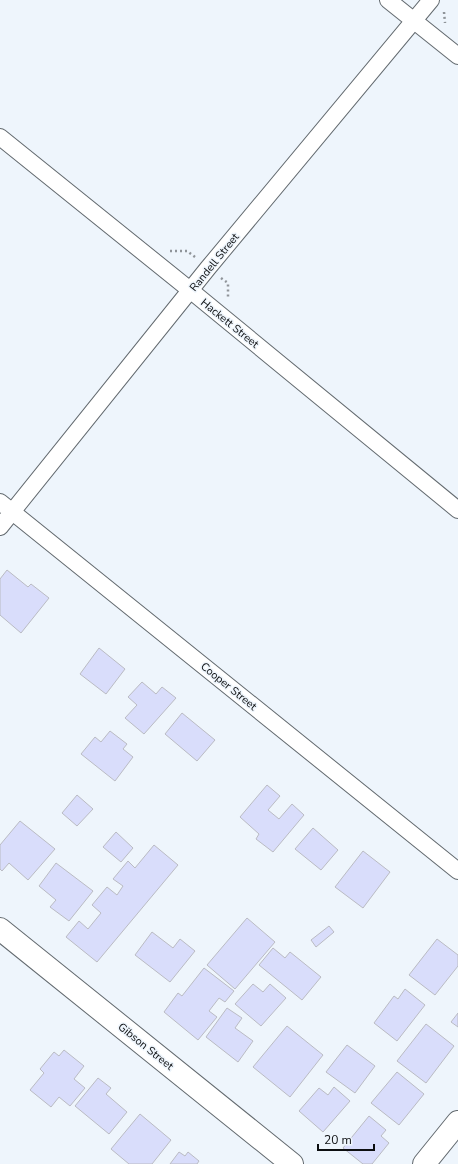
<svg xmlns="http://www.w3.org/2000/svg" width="458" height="1164" font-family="'Nunito Sans',sans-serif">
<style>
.building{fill:#d9ddfb;stroke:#babbc3}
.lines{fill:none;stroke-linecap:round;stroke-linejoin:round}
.street-casing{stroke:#636a6f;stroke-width:18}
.secondary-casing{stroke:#636a6f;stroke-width:24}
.path{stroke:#8f9499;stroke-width:2.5;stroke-dasharray:2 3;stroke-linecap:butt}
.street{stroke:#fff;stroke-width:16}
.secondary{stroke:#fff;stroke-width:22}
.labels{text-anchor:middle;stroke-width:3;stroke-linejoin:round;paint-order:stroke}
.street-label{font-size:11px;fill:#0c0e10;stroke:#eef5fc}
</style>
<rect width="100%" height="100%" fill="#eef5fc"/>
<g class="building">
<polygon points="7,570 28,587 31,584 49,598 21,633 0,615 0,579"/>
<polygon points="99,648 125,669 106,694 80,674"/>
<polygon points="142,682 156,694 162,687 176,698 144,734 125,718 137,705 128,697"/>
<polygon points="182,713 215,740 197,761 165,734"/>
<polygon points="110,731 127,744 123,749 133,757 115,781 81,754 95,737 101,742"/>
<polygon points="267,785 280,796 268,810 279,819 292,804 304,815 273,852 256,839 259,834 240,817"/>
<polygon points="77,795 93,809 77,826 62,813"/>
<polygon points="20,821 55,849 28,880 9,863 2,871 0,869 0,845"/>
<polygon points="313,828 338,850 321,870 295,849"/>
<polygon points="116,832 133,848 121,862 103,847"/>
<polygon points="154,845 178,865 97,962 66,937 79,921 88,929 101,913 92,905 107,887 117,895 123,886 113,879 128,861 135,868"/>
<polygon points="363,851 390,872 363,908 335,887"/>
<polygon points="56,863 93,891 69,921 50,907 56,900 39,886"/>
<polygon points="247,918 275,942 235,989 207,965"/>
<polygon points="329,926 334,932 316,947 311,940"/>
<polygon points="152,932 173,948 180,939 195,951 170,982 135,955"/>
<polygon points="437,939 458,955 458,966 435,995 409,975"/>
<polygon points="273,948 285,958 290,952 321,977 302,1000 259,965"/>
<polygon points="204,968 234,991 225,1002 219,998 209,1011 217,1017 198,1040 164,1012 178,993 182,996"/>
<polygon points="253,984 263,992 270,984 286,998 261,1026 235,1004"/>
<polygon points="405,989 425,1005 397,1041 374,1023 394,996 398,999"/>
<polygon points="227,1008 242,1018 235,1028 253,1041 238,1062 206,1037"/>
<polygon points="458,1013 458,1027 451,1022"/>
<polygon points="426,1024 454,1046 426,1083 397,1061"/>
<polygon points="287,1026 323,1055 290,1097 253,1067"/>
<polygon points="347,1045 375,1066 355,1093 326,1072"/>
<polygon points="64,1050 84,1066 74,1079 85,1088 70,1106 59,1097 51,1107 30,1090 44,1073 40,1069 54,1052 59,1056"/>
<polygon points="397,1072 424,1094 399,1125 371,1103"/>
<polygon points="98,1078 111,1088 106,1094 127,1112 109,1134 75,1106"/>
<polygon points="334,1087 350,1101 323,1132 299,1111 319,1088 328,1095"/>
<polygon points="140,1114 171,1140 152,1164 129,1164 111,1149"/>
<polygon points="369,1116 386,1130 381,1136 389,1143 372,1164 363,1164 343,1148"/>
<polygon points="179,1152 185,1156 188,1152 199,1161 197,1164 170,1164"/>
</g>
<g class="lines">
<g class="street-casing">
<g id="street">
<polyline points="388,0 458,56"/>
<polyline points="0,137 190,290 458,510"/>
<polyline points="0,502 458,871"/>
<polyline points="0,527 208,268 431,0"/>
</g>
</g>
<g class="secondary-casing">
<g id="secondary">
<polyline points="0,929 292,1164"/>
<polyline points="424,1164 458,1122"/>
</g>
</g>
<g class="path">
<polyline points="444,12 445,23"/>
<polyline points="170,251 187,251 195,257"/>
<polyline points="221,278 228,283 228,299"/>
</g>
<use href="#street" class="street"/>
<use href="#secondary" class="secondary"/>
</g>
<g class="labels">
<g class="street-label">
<text transform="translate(214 262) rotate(-51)" y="4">Randell Street</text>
<text transform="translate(230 323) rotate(39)" y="4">Hackett Street</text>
<text transform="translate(229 686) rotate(39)" y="4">Cooper Street</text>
<text transform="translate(146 1046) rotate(39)" y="4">Gibson Street</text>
</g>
</g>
<path d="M318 1144v6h56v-6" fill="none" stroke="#0c0e10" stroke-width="2"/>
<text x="324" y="1144" font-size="12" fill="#0c0e10" stroke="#eef5fc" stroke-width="3" paint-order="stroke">20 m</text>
</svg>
